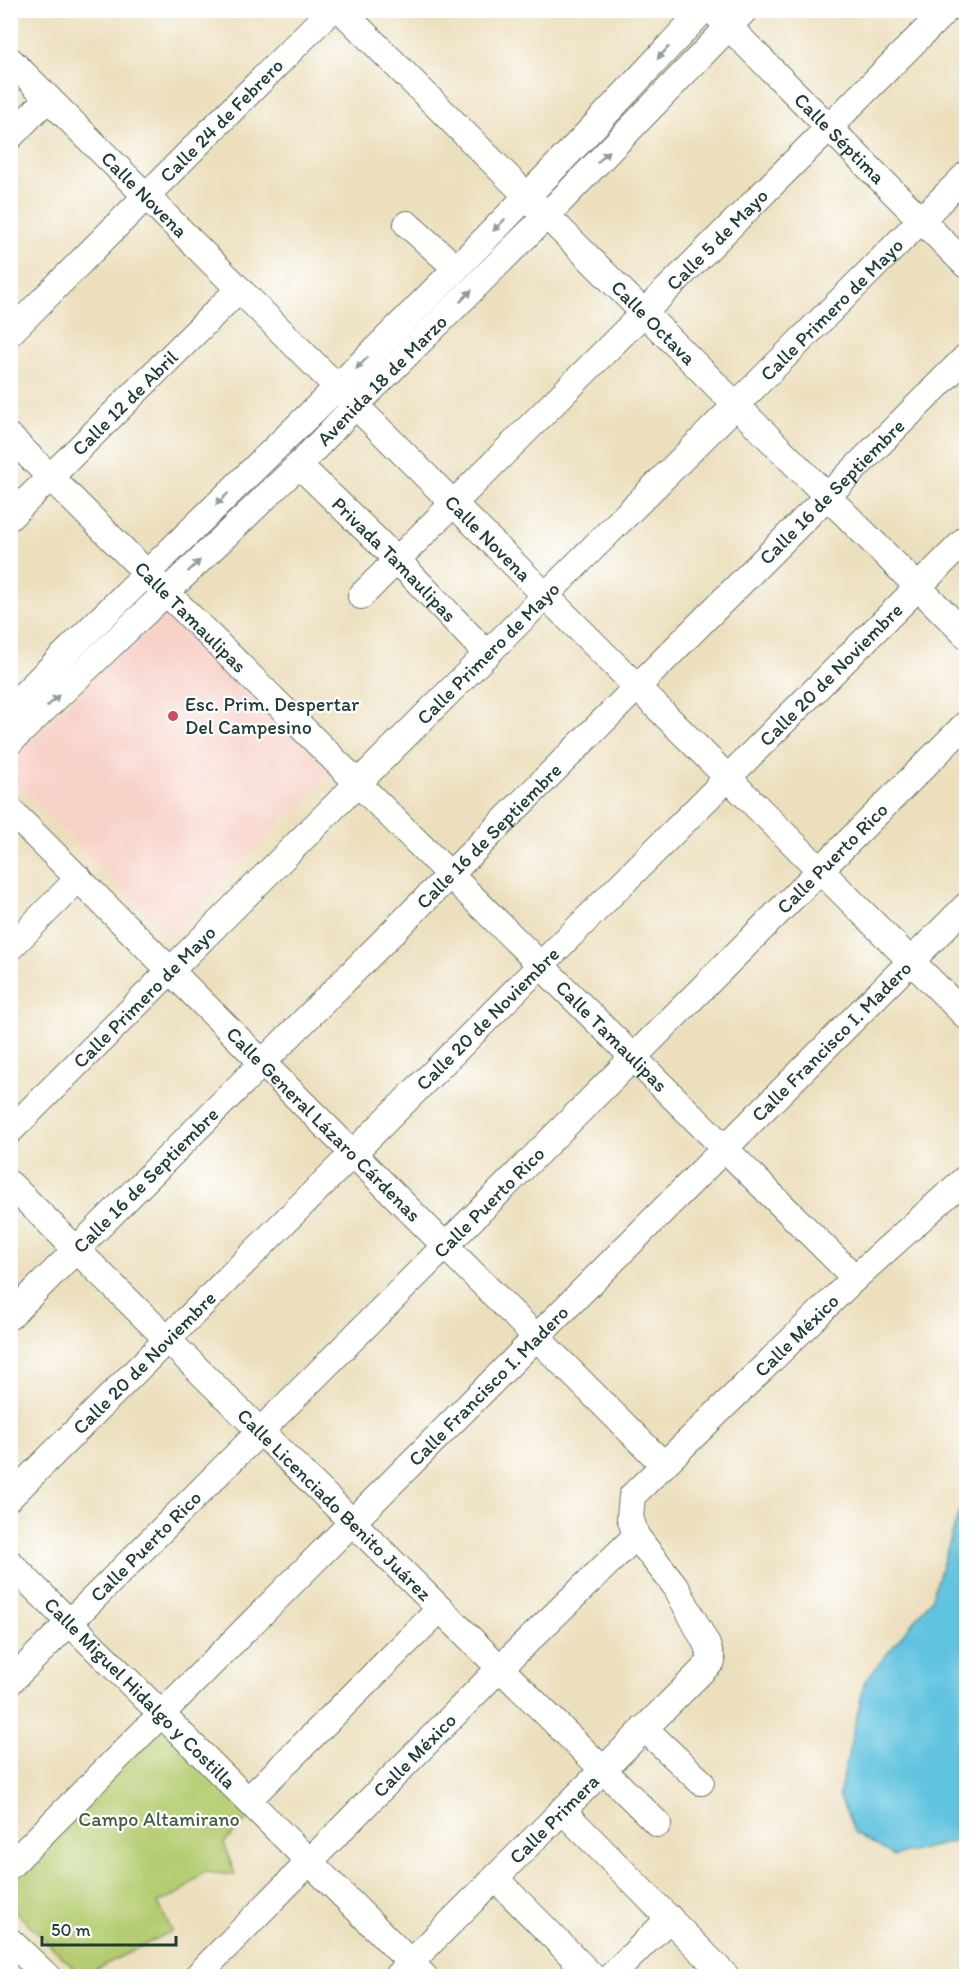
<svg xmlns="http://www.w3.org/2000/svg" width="977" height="1987" font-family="Itim,sans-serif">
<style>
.built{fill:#f7d1c8}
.green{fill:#b5cd72;stroke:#6a8553;stroke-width:1.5}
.water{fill:#61c3df;stroke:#40808a;stroke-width:1.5}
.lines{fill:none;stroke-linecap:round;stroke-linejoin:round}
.minor-casing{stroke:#677664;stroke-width:28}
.minor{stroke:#fff;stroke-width:26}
.oneway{fill:#8f9e9a}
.poi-dot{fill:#d1495b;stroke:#fff;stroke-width:2}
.labels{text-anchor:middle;stroke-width:4.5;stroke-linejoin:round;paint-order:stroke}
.street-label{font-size:20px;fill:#1f3d34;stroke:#fff}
.poi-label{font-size:20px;fill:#1f3d34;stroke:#fff;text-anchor:start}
.park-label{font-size:20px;fill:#446144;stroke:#fff}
</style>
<rect width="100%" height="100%" fill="#fff"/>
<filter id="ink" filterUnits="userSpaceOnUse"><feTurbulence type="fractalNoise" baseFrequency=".0167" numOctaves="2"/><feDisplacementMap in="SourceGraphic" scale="12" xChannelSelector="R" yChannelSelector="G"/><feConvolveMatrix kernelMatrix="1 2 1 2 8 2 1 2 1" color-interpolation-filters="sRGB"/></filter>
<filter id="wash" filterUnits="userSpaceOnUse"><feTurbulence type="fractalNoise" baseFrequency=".008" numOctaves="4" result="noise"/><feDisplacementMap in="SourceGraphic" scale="24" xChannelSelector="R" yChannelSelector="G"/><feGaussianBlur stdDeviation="1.35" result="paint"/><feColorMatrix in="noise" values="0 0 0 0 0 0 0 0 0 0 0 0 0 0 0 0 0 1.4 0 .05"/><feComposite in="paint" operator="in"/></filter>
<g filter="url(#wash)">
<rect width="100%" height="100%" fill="#ecdfbd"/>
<polygon class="built" points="168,605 331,773 168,934 11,778 10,762"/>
<polygon class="green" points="161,1719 254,1812 224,1843 235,1875 204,1872 181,1892 158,1903 172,1931 82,1976 11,1907 10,1874"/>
<polygon class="water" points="966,1490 966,1835 956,1841 894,1856 855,1833 839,1795 865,1681 931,1600"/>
</g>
<g filter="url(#ink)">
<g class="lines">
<g class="minor-casing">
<g id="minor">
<path id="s1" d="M341,10L966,635"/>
<path id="s2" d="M717,15L966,265"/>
<path id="s3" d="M10,60L966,1016"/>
<polyline points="10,137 48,98"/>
<polyline points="407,224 456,268"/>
<path id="s4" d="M10,333L331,10"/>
<path id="s5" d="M10,437L855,1278"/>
<path id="s6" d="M299,465L397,560L487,654"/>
<path id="s7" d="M10,517L239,289"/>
<path id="s8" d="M361,596L946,10"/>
<path d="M10,708C182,537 358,371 526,197C586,136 644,73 703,10"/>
<path id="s9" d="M10,742L299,465L356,405L545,217L745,10"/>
<path id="s10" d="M10,810L664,1465"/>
<polyline points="10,948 79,878"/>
<path id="s11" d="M10,1131L966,175"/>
<path id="s12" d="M10,1184L658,1824"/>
<path id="s13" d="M10,1316L966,357"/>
<path id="s14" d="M10,1497L966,539"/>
<path id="s15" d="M10,1563L424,1976"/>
<path id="s16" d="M10,1682L966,724"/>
<polyline points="644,1728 701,1782"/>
<polyline points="248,1800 440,1609"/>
<polyline points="562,1810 726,1976"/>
<path id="s17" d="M10,1866L966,906"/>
<polyline points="495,1878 592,1976"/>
<polyline points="10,1941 47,1976"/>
<path id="s18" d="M197,1976L500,1668L636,1536"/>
<path id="s19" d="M397,1976L712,1661L707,1645L676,1587L636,1536L630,1517L632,1496L855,1278L966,1178"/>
<polyline points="611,1976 670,1918"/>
</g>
</g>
<use href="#minor" class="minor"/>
</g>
<defs><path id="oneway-solid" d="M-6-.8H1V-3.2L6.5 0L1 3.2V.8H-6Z" transform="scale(1.5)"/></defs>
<g class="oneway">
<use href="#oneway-solid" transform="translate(663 53) rotate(133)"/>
<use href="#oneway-solid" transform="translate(603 157) rotate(-46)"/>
<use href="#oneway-solid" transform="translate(499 225) rotate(135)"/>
<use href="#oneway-solid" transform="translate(466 296) rotate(-45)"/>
<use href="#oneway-solid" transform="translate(362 363) rotate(135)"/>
<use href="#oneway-solid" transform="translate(222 499) rotate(136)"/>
<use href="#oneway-solid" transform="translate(194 566) rotate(-44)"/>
<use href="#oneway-solid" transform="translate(53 701) rotate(-44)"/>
</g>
</g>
<circle class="poi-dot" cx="173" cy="716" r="6"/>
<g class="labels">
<g class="street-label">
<text dy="7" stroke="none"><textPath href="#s4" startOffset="300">Calle 24 de Febrero</textPath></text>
<text dy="7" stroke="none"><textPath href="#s2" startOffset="174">Calle Séptima</textPath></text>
<text dy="7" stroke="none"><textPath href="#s3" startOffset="190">Calle Novena</textPath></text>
<text dy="7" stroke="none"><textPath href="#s8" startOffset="504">Calle 5 de Mayo</textPath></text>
<text dy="7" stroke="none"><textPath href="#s11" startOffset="1162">Calle Primero de Mayo</textPath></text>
<text dy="7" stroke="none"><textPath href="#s1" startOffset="442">Calle Octava</textPath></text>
<text dy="7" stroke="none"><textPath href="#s9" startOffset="519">Avenida 18 de Marzo</textPath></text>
<text dy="7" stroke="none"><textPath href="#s7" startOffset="162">Calle 12 de Abril</textPath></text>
<text dy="7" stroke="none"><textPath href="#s13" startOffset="1164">Calle 16 de Septiembre</textPath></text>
<text dy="7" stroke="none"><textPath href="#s3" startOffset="676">Calle Novena</textPath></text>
<text dy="7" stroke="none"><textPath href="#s6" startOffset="134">Privada Tamaulipas</textPath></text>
<text dy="7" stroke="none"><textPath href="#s5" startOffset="255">Calle Tamaulipas</textPath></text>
<text dy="7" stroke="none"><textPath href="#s11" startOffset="676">Calle Primero de Mayo</textPath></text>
<text dy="7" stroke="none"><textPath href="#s14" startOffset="1162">Calle 20 de Noviembre</textPath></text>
<text dy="7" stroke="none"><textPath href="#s13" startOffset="678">Calle 16 de Septiembre</textPath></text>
<text dy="7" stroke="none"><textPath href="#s16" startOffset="1164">Calle Puerto Rico</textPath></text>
<text dy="7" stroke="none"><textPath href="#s11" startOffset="190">Calle Primero de Mayo</textPath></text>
<text dy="7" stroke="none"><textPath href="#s14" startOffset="676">Calle 20 de Noviembre</textPath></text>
<text dy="7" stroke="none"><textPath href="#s5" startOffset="849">Calle Tamaulipas</textPath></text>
<text dy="7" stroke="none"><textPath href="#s17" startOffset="1164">Calle Francisco I. Madero</textPath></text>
<text dy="7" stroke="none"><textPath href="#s10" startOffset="444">Calle General Lázaro Cárdenas</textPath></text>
<text dy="7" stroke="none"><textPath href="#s13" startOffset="192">Calle 16 de Septiembre</textPath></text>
<text dy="7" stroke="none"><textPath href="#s16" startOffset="678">Calle Puerto Rico</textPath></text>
<text dy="7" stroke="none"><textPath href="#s19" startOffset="864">Calle México</textPath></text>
<text dy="7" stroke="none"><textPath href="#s14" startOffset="190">Calle 20 de Noviembre</textPath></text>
<text dy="7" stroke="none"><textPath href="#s17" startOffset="678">Calle Francisco I. Madero</textPath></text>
<text dy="7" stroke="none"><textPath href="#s12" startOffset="456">Calle Licenciado Benito Juárez</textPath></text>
<text dy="7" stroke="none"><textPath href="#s16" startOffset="192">Calle Puerto Rico</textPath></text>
<text dy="7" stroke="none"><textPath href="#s15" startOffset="184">Calle Miguel Hidalgo y Costilla</textPath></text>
<text dy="7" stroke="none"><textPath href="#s18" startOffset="310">Calle México</textPath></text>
<text dy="7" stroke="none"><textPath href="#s19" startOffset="222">Calle Primera</textPath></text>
</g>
<g class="poi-label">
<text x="185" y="711">Esc. Prim. Despertar<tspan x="185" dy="23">Del Campesino</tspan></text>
</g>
<g class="park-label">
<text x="159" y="1826">Campo Altamirano</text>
</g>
</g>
<rect width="977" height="1987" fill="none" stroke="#fff" stroke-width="36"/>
<path d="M42 1936v9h134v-9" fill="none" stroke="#1f3d34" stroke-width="3"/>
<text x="51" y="1936" font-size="18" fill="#1f3d34" stroke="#ffffff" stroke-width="4.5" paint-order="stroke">50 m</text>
</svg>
